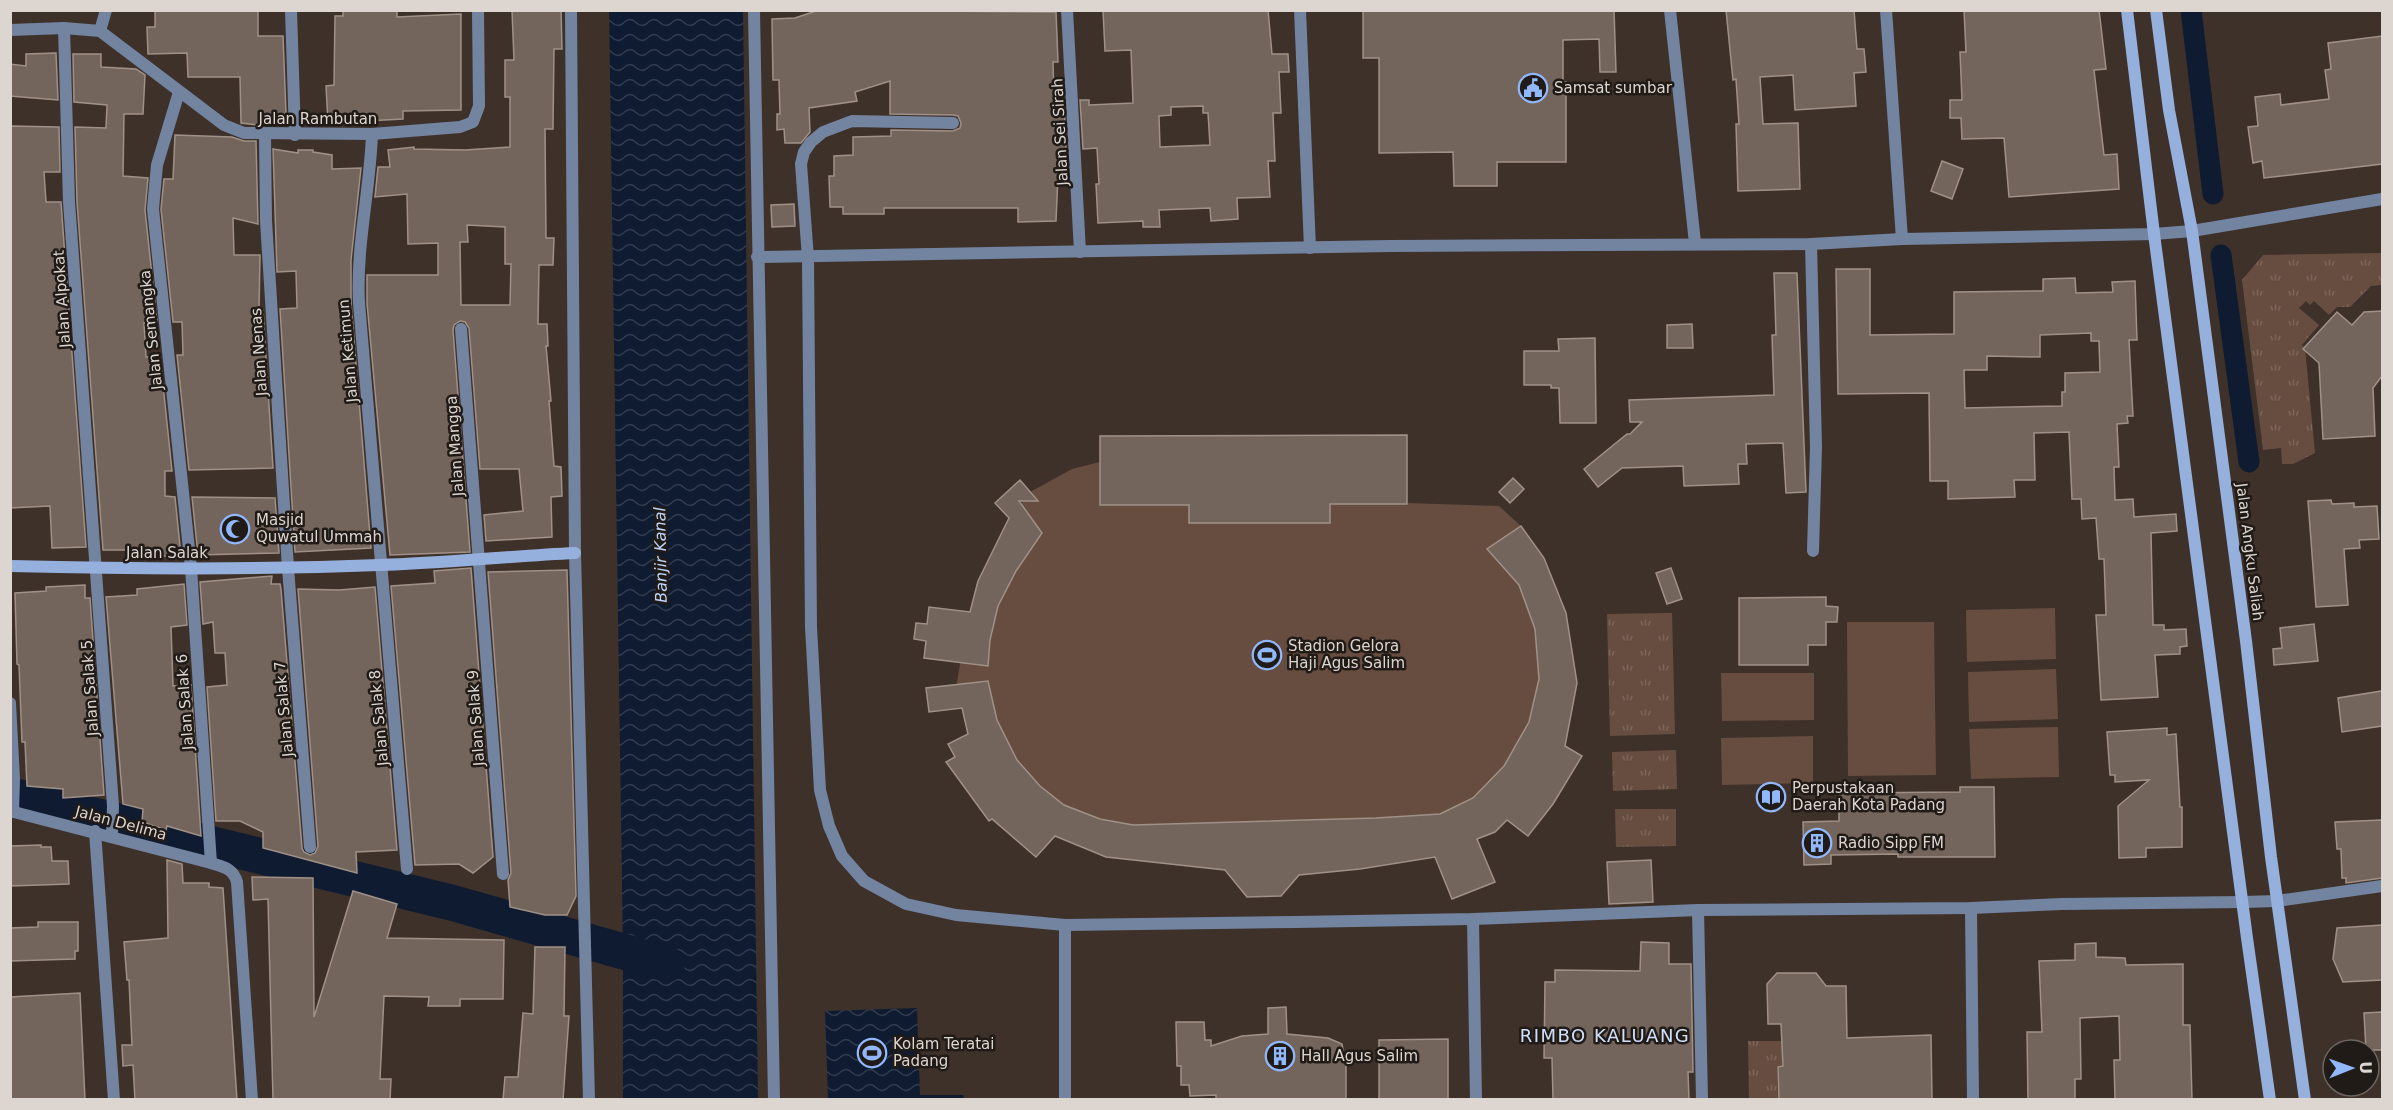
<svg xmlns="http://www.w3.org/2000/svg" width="2393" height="1110" font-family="'DejaVu Sans',sans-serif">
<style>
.grass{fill:url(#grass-tufts)}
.garden{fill:#674d3f}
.water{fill:url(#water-waves)}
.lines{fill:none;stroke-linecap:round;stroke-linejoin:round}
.canal{stroke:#0f1b31;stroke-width:21}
.river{stroke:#0f1b31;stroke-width:36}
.building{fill:#73645c;stroke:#a09188;stroke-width:1.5;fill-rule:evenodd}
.street{stroke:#7384a1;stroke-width:12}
.secondary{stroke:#96b0de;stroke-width:12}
.labels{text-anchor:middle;stroke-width:5;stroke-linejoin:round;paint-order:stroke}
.poi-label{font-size:15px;fill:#ddd5d0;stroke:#211b17;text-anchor:start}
.street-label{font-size:15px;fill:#ddd5d0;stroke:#211b17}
.water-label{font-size:16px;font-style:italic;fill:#bed5fd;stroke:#211b17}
.quarter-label{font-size:18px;letter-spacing:1.5px;fill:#d1e0fa;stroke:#211b17}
</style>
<defs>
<pattern id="grass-tufts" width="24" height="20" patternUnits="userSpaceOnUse" patternTransform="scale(1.5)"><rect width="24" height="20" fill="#674d3f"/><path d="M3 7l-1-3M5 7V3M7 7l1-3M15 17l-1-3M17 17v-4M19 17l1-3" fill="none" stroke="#7c665a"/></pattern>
<pattern id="water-waves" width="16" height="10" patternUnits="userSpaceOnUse" patternTransform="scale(1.5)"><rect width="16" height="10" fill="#0f1b31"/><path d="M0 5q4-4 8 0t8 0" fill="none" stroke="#323b4e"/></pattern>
</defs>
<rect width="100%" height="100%" fill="#3e312a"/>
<g class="grass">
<polygon points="2382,253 2382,285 2371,286 2350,307 2337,307 2329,315 2314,301 2310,305 2306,301 2299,308 2319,325 2302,345 2305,348 2315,453 2293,464 2282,464 2281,448 2263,450 2242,280 2263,255"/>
<polygon points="1672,613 1675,734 1610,736 1607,614"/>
<polygon points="1676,750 1677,789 1613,791 1612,752"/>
<polygon points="1615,809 1676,809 1676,846 1616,847"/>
<polygon points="1748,1041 1782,1041 1782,1066 1777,1067 1778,1099 1749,1099"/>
</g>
<g class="garden">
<polygon points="1406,435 1407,503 1499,506 1522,527 1544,558 1577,683 1566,742 1541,788 1495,832 1431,858 1299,875 1281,896 1247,897 1225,870 1106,857 1058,837 968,737 957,682 966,628 978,581 1005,526 1030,492 1072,469 1100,462 1100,436"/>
<polygon points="2055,608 2056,659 1967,662 1966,610"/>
<polygon points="1847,622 1934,622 1936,775 1848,776"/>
<polygon points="2056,669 2058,719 1969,722 1968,672"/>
<polygon points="1721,673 1814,673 1814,720 1722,721"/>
<polygon points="2058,727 2059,777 1971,779 1969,729"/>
<polygon points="1813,736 1813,783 1722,785 1721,738"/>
</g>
<g class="water">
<polygon points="609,11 743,11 758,1099 623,1099 623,950"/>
<polygon points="917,1008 920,1095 963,1095 964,1099 828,1099 825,1011"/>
</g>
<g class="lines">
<g class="canal">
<polyline points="2191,10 2213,194"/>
<polyline points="2221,255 2249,462"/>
</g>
<polyline class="river" points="10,795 453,903 667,964"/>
</g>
<g class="building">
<polygon points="155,10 258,10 258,36 283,36 286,114 261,114 259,125 241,123 240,77 188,77 187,53 148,54 147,27 155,27"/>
<polygon points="343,10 397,10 397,17 461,14 461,110 403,111 403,119 328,123 326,86 334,85 335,16 343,16"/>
<path d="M512,10H561L562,49H554L553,129H545L546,238H554L553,265H539L538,324H547L548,346H546L551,401H549L554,466L561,467L562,496L551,497L552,537L486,541L484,515L523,511L519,469H480L469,328L465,322L460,321L454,325L453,330L470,552L390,555L367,303V275H438V243L408,244L407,194L375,197L378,167H390L388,150L414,147V149L465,150L510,147V97H505V60H514ZM467,225L505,227V264H511L510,305H461L460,242H468Z"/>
<polygon points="819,10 1056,12 1058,62 1053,62 1054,101 1064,101 1066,152 1059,153 1056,221 1018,222 1018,208 884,208 884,214 843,214 843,207 830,207 829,176 834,176 834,156 853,155 853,137 891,136 891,130 953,131 960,128 961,123 958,116 953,115 890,114 890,81 855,92 857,101 809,108 810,132 801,143 785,143 784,129 777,130 777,114 780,114 779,80 773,80 772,19 795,18"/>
<path d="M1103,10H1268L1272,54H1288L1289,72H1279L1281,113H1273L1275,161H1268L1270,197L1237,198L1238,219L1211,221L1210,208L1159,210L1160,227H1143V221L1098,223L1096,184H1099L1097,148L1083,149L1080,100H1089V105L1133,103L1131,50L1105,51ZM1203,106V113H1208L1210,145L1160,147L1159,116L1171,115V107Z"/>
<polygon points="1363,10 1614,10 1616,72 1600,72 1599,39 1563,40 1563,82 1566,82 1566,162 1497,162 1497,186 1454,186 1453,152 1379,153 1379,58 1363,58"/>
<polygon points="1726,10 1854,10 1857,49 1864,49 1866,72 1854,73 1856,106 1795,110 1793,75 1760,77 1763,124 1798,123 1800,189 1738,191 1736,124 1739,124 1736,79 1733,80"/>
<polygon points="1964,10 2099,10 2106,69 2094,70 2104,155 2117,154 2119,189 2009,197 2004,138 1962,139 1961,118 1950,118 1950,100 1962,100 1960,52 1966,52"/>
<polygon points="2382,36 2382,164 2264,178 2262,161 2253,163 2248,127 2258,126 2255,97 2280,94 2281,105 2329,99 2325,70 2331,69 2328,43"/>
<polygon points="56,53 58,100 10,96 10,64 26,66 26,54"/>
<polygon points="73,54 101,54 101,67 136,69 145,75 143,114 124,114 123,176 148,178 145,210 157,322 144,323 146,357 160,356 172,471 165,471 165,496 175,497 181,556 160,556 160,550 103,550 77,202 75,127 106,128 107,105 74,102"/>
<polygon points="10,126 59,127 60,172 44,172 46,202 61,202 86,547 52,548 50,506 10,508"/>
<polygon points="175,135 232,137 244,141 256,141 258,224 233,218 234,255 260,255 259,310 263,310 273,468 189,470 177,355 183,355 182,322 173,322 161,209 164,179 173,179"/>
<polygon points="273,149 298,153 298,150 313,150 313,152 332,155 332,169 361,168 351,260 351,303 371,548 295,552 280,309 297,308 296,271 277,272"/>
<polygon points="1942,161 1963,169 1952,199 1931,191"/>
<polygon points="794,204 795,226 772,227 771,205"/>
<path d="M1836,269H1870V335L1954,334V292L2043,291V279L2075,278L2076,293L2113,292L2112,282L2135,281L2137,340H2129L2133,416H2127L2128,423L2117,424L2119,467H2114L2115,500L2133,499L2134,517L2176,514L2177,531L2151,533L2153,625H2164V630L2186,629L2187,646L2180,647V654L2155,655L2158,697L2101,700L2096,615H2106L2104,559H2099L2096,518L2082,519L2081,499H2072L2069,432L2034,433L2035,480H2014L2015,497L1948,499V481H1930L1929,393L1838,394ZM2091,333V341H2099L2100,372L2065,373V392H2062V406L1965,408L1964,370H1987V356L2040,357V335Z"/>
<polygon points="1774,273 1797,273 1806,492 1786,493 1783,443 1746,444 1747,464 1738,464 1739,484 1684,486 1683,466 1622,468 1598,487 1584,469 1627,434 1630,434 1642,422 1630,422 1629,400 1774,395 1772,335 1776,335"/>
<polygon points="2382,311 2382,376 2373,388 2375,436 2323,439 2319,363 2303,349 2337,312 2352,325 2364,312"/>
<polygon points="1692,324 1693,348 1667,348 1667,325"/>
<polygon points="1595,338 1596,423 1560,423 1559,388 1551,388 1551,385 1524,385 1524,351 1559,351 1558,339"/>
<polygon points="1407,435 1407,504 1330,504 1330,523 1189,523 1189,505 1100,505 1100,436"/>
<polygon points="1513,478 1524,489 1510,503 1499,492"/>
<polygon points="1020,480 1038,501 1019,501 1042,533 1016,571 998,606 990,640 988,666 924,658 926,641 914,639 916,623 927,624 929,607 970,612 978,581 1009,518 995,503"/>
<polygon points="192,497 275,498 279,553 198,555"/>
<polygon points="2331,500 2332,504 2354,503 2354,507 2377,506 2379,539 2359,540 2360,548 2344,549 2348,605 2316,607 2308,501"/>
<polygon points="1521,526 1544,558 1566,613 1577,683 1565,746 1582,756 1553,804 1528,836 1507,820 1495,832 1477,839 1495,882 1452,899 1435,857 1360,869 1299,875 1281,896 1247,897 1225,870 1106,857 1055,836 1036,857 992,819 989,821 946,762 955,757 948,744 968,734 962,708 929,712 926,688 988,681 997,720 1017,760 1040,786 1064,805 1100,819 1133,825 1376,818 1440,814 1473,798 1504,766 1529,722 1539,679 1535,629 1519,585 1487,549"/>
<polygon points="471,568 493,857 473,873 459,864 415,865 391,586 435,583 434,571"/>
<polygon points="1671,568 1682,599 1667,604 1656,573"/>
<polygon points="567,570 576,896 567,915 545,915 510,907 508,880 511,873 488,572"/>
<polygon points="272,576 271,584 280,584 281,589 302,848 304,852 310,855 315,853 318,846 298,589 339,590 375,587 397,850 356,852 357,873 263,848 263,832 240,821 216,821 207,687 227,685 225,653 215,653 213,622 203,624 200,582"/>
<polygon points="184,584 187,625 171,627 173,686 191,685 201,836 167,826 166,830 142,822 143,809 123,804 106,597 137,595 137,589"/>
<polygon points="85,585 85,598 90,598 104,795 63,798 63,789 27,786 25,742 22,742 19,665 17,664 15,593 46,591 46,587"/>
<polygon points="1826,597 1826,606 1838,607 1837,622 1826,622 1826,645 1808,645 1808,665 1739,665 1739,598"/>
<polygon points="2314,624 2318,661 2274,665 2273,649 2282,648 2280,628"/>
<polygon points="2382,691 2382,726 2342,732 2338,698"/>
<polygon points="2167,728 2167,735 2176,734 2180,807 2182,807 2182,847 2146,848 2146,857 2119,858 2118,806 2149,780 2115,782 2115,775 2110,775 2107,732"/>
<polygon points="1960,787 1994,787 1995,857 1898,857 1898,854 1831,855 1831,864 1804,865 1803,822 1839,821 1839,793 1960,792"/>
<polygon points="2382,820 2382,878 2346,883 2346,878 2342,878 2341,849 2337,849 2335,822"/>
<polygon points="41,845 41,847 51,847 52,861 68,861 69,884 10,886 10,846"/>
<polygon points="167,860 182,864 183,883 209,883 209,887 223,888 237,1100 135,1100 133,1065 123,1066 122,1045 132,1045 129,980 127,980 124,942 168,938"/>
<polygon points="1651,860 1653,902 1609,904 1607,862"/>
<polygon points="252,877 313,878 314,1017 353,891 397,904 387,938 504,940 503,999 460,999 460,1006 428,1006 429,997 384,996 380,1079 391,1079 390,1100 273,1100 268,899 253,900"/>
<polygon points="38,922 78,922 78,951 75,951 75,959 10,961 10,928 38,927"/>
<polygon points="2382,925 2382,980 2343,982 2333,959 2337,928"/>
<polygon points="1641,942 1669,943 1669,964 1691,964 1693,1072 1688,1072 1689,1100 1553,1100 1552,1058 1544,1058 1545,982 1555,982 1555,970 1640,971"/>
<polygon points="2096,943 2096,957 2125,958 2126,965 2183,964 2183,1025 2190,1025 2192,1100 2115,1100 2114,1060 2120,1060 2119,1016 2080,1018 2081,1079 2075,1079 2075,1100 2028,1100 2027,1032 2042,1032 2039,961 2075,960 2075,944"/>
<polygon points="535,947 565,947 564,1016 569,1016 563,1100 503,1100 505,1077 518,1077 523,1013 533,1014"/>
<polygon points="1777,973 1816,973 1826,986 1846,986 1847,1038 1931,1035 1932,1100 1779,1100 1778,1067 1783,1066 1781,1024 1768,1024 1767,984"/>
<polygon points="80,993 85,1100 10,1100 10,997"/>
<polygon points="1286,1007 1287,1034 1328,1038 1342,1044 1346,1067 1346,1100 1216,1100 1216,1095 1190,1096 1189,1085 1181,1085 1181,1066 1177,1066 1176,1022 1204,1022 1205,1040 1211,1040 1211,1046 1242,1036 1268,1034 1268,1008"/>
<polygon points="2382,1012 2382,1050 2366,1050 2364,1013"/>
<polygon points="1448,1039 1448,1100 1379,1100 1379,1040"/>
</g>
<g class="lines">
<g class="street">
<polyline points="291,10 295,135"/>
<polyline points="571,10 575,553 589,1100"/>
<polyline points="754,10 774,1100"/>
<polyline points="1067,10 1080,252"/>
<polyline points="1300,10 1310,248"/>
<polyline points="1670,10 1695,243"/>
<polyline points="1886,10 1902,239"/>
<polyline points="64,28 69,202 113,806 112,836"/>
<polyline points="10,30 64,28 100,31 224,125 244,133 372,134 460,127 473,122 479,106 478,10"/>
<polyline points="100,31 106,10"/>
<polyline points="179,92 157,165 153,209 191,568 211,863"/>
<polyline points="953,123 852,121 823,132 811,142 804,152 801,164 808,258 811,627 820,790 829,826 842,856 864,881 906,904 956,915 1065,925 1296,922 1473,919 1698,910 1971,908 2062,904 2243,902 2277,901 2382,886"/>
<path d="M372,134C370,191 356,246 359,303L407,869"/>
<polyline points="265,135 266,221 288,568 310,847"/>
<polyline points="1811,244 1816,447 1813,551"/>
<polyline points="757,257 1390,246 1811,244 1902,239 2154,234 2192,231 2382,199"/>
<polyline points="461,329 503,874"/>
<polyline points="10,703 14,779 13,812"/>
<path d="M10,811L211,863C223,867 233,868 237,882L252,1100"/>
<polyline points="95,831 114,1100"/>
<polyline points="1971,908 1973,1100"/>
<polyline points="1698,910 1702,1100"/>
<polyline points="1473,919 1476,1100"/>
<polyline points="1065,925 1065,1100"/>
</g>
<g class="secondary">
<polyline points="2127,10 2154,234 2247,938 2270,1100"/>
<polyline points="2156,10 2169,110 2192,231 2246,641 2271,857 2305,1100"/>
<path d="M10,566C133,569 256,570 379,565C445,563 510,556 575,553"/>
</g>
</g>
<defs>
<g id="civic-ring" transform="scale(1.5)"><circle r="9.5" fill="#211b17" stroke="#91b8fd" stroke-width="1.5"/><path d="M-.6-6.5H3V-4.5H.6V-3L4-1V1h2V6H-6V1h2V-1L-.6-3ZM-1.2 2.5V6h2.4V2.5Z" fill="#91b8fd"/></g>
<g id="mosque-ring" transform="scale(1.5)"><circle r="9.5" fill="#211b17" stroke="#91b8fd" stroke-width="1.5"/><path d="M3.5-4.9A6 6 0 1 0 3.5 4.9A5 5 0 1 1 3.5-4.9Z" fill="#91b8fd"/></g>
<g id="stadium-ring" transform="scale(1.5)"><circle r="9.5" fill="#211b17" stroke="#91b8fd" stroke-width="1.5"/><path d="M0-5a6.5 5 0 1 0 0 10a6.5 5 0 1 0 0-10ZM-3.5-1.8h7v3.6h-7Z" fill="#91b8fd"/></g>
<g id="library-ring" transform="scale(1.5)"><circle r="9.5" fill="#211b17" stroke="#91b8fd" stroke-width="1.5"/><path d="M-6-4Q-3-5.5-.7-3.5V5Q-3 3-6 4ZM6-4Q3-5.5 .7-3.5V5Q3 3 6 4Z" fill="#91b8fd"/></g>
<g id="building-ring" transform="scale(1.5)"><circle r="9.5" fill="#211b17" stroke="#91b8fd" stroke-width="1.5"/><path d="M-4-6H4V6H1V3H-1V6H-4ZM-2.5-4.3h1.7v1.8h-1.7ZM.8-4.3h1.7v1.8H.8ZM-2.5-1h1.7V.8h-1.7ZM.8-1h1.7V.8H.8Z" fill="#91b8fd"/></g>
</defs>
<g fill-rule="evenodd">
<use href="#civic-ring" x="1533" y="88"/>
<use href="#mosque-ring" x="235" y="529"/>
<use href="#stadium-ring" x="1267" y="655"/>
<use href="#library-ring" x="1771" y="797"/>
<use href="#building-ring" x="1817" y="843"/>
<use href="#stadium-ring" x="872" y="1053"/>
<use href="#building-ring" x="1280" y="1056"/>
</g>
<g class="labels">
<g class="poi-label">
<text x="1554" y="93">Samsat sumbar</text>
<text x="256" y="525">Masjid<tspan x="256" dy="17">Quwatul Ummah</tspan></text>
<text x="1288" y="651">Stadion Gelora<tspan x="1288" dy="17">Haji Agus Salim</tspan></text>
<text x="1792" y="793">Perpustakaan<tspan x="1792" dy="17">Daerah Kota Padang</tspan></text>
<text x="1838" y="848">Radio Sipp FM</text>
<text x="893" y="1049">Kolam Teratai<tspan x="893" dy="17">Padang</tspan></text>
<text x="1301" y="1061">Hall Agus Salim</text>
</g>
<g class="street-label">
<text x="318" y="124">Jalan Rambutan</text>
<text transform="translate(1060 132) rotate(-93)" y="5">Jalan Sei Sirah</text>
<text transform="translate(62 299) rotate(-94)" y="5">Jalan Alpokat</text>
<text transform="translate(151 330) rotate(-96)" y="5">Jalan Semangka</text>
<text transform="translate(348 351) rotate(-95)" y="5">Jalan Ketimun</text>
<text transform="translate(259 352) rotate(-94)" y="5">Jalan Nenas</text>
<text transform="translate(455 446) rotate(-94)" y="5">Jalan Mangga</text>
<text transform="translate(2250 552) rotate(83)" y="5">Jalan Angku Saliah</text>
<text x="167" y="558">Jalan Salak</text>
<text transform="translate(90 688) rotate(-94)" y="5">Jalan Salak 5</text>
<text transform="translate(185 702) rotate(-94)" y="5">Jalan Salak 6</text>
<text transform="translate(284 709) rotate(-95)" y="5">Jalan Salak 7</text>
<text transform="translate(379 718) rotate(-95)" y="5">Jalan Salak 8</text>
<text transform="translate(476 718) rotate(-94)" y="5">Jalan Salak 9</text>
<text transform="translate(121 823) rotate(15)" y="5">Jalan Delima</text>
</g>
<g class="water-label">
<text transform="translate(660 555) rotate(-91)" y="6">Banjir Kanal</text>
</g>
<g class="quarter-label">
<text x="1605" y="1042">RIMBO KALUANG</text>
</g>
</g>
<rect width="2393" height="1110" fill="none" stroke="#ddd5d0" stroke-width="24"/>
<g transform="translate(2351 1068) rotate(89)"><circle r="28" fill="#211b17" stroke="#6c6561" stroke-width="1.5"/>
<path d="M0-4.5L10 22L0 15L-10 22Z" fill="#91b8fd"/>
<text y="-9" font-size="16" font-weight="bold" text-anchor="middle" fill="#ddd5d0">U</text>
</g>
</svg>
